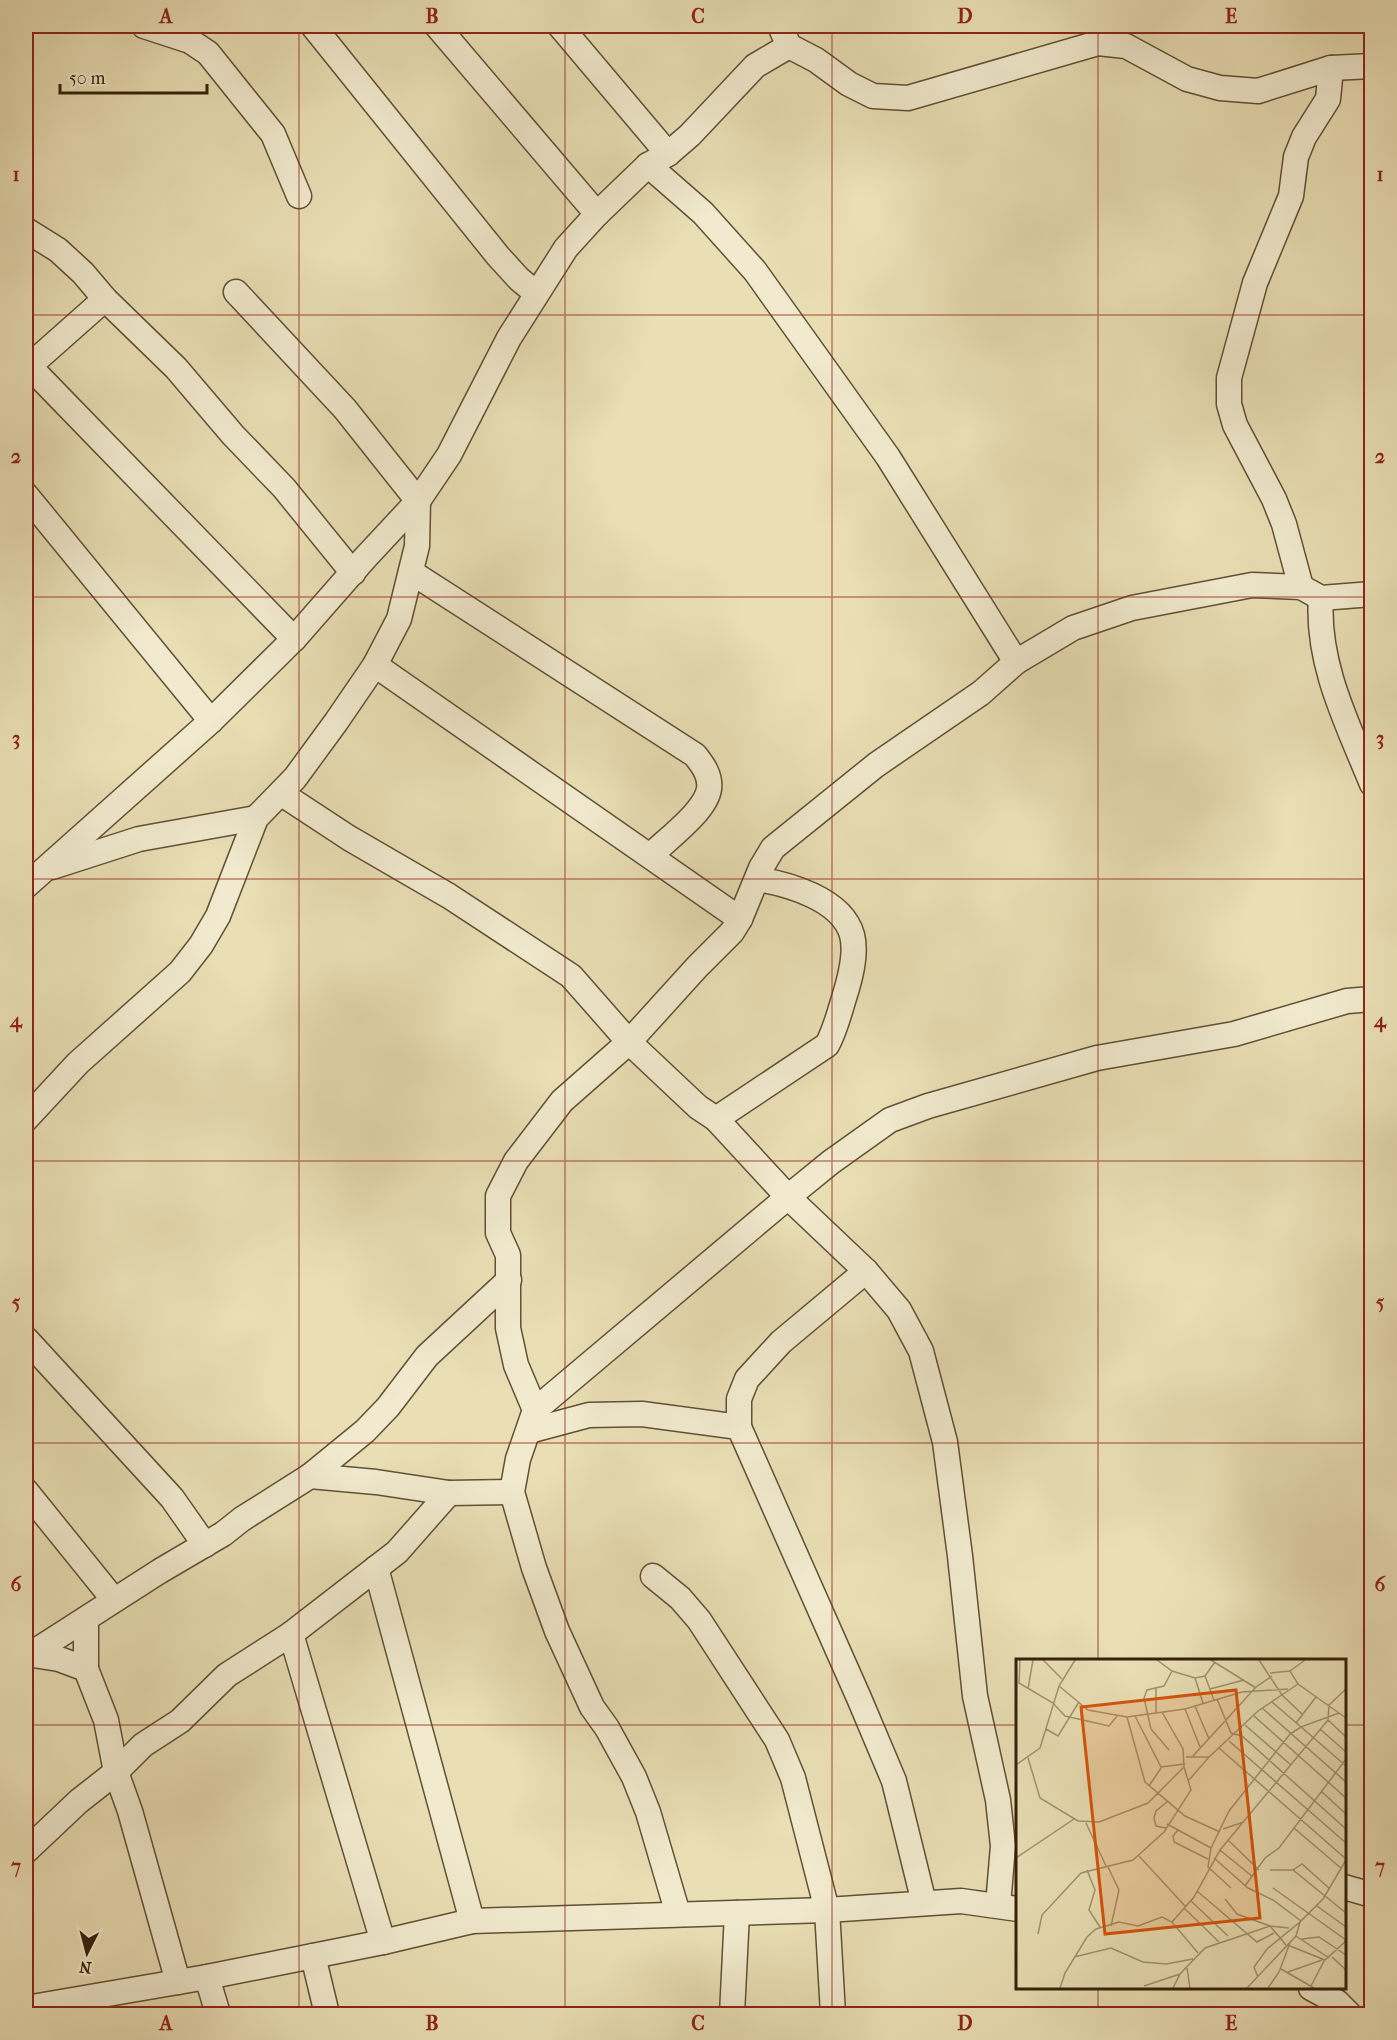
<svg xmlns="http://www.w3.org/2000/svg" width="1397" height="2040" font-family="'IM FELL French Canon',serif">
<style>
.lines{fill:none;stroke-linecap:round;stroke-linejoin:round}
.minor-casing{stroke:#615135;stroke-width:27}
.minor{stroke:#f1eace;stroke-width:24}
.grid{fill:none;stroke:#8f2418;stroke-width:1.5;stroke-opacity:0.55}
.inset-road{fill:none;stroke:#a19370;stroke-width:1.5}
.view{fill:#d6540c;fill-opacity:0.15;stroke:#d6540c;stroke-width:3}
.inset-edge{fill:none;stroke:#34220b;stroke-width:3}
.neatline{fill:none;stroke:#8f2418;stroke-width:2}
.grid-label{font-size:20px;text-anchor:middle;font-weight:bold;fill:#8f2418}
</style>
<rect width="100%" height="100%" fill="#e9deb4"/>
<filter id="stains"><feTurbulence type="fractalNoise" baseFrequency=".00333" numOctaves="4"/><feColorMatrix values="0 0 0 0 .2 0 0 0 0 .09 0 0 0 0 .02 0 0 0 .5 -.17"/></filter>
<radialGradient id="worn" r=".72"><stop offset=".6" stop-color="#630" stop-opacity="0"/><stop offset="1" stop-color="#630" stop-opacity=".3"/></radialGradient>
<g class="lines">
<g class="minor-casing">
<g id="minor">
<polyline points="144,26 190,41 208,53 273,134 299,196"/>
<polyline points="313,26 498,256 519,279 536,293"/>
<polyline points="437,26 597,214"/>
<polyline points="560,26 668,154"/>
<polyline points="780,26 789,46 816,60 849,84 873,96 908,98 1098,43 1126,46 1187,79 1220,88 1258,91 1331,68 1372,66"/>
<polyline points="648,165 703,213 755,271 888,457 1016,662"/>
<polyline points="26,230 58,250 83,273 105,299 176,368 233,435 284,488 353,573"/>
<polyline points="29,366 294,639"/>
<polyline points="26,369 105,299"/>
<polyline points="26,495 211,721"/>
<path d="M411,572L695,755C702,764 711,775 709,789C706,811 666,840 650,856"/>
<polyline points="1301,587 1284,524 1274,499 1235,425 1229,404 1229,378 1255,283 1291,196 1296,157 1304,137 1328,99 1331,68"/>
<path d="M1321,598C1316,663 1348,725 1372,784"/>
<polyline points="375,665 740,919"/>
<polyline points="282,794 349,838 449,896 571,976 629,1042 698,1107 716,1119 788,1197 866,1271 899,1310 921,1351 945,1442 960,1556 975,1696 998,1800 1003,1846 998,1905"/>
<polyline points="52,867 139,839 256,818"/>
<polyline points="26,886 211,721 294,639 365,558 418,501 449,455 509,338 566,248 597,214 648,165 668,154 690,135 755,66 789,46"/>
<polyline points="26,1119 78,1063 180,972 201,945 218,916 256,818 295,778 336,722 375,665 399,619 417,546 418,501 345,409 236,292"/>
<path d="M716,1119L827,1045C835,1031 839,1014 844,998C850,979 857,954 852,935C842,899 788,884 757,879"/>
<polyline points="26,1339 172,1498 205,1545"/>
<polyline points="535,1410 516,1365 508,1328 508,1255 498,1233 498,1196 516,1161 562,1101 629,1042 697,967 732,932 740,919 761,868 773,848 876,765 981,693 1016,662 1073,628 1132,608 1252,585 1301,587 1321,598 1372,594"/>
<polyline points="739,1427 739,1399 747,1379 781,1342 866,1271"/>
<polyline points="529,1431 589,1415 642,1414 739,1427 859,1698 894,1781 924,1903"/>
<polyline points="310,1476 365,1431 388,1407 427,1356 509,1280"/>
<polyline points="26,1491 114,1600"/>
<polyline points="376,1568 472,1921"/>
<polyline points="653,1576 680,1598 699,1620 777,1740 793,1778 827,1910 833,2014"/>
<polyline points="291,1634 383,1942"/>
<polyline points="26,1654 59,1659 86,1669 106,1720 116,1772 130,1811 178,1982"/>
<polyline points="26,1657 160,1571 223,1534 242,1519 310,1476 376,1482 449,1493 512,1492"/>
<polyline points="86,1669 86,1619"/>
<polyline points="26,1851 79,1801 116,1772 143,1745 180,1721 227,1675 291,1634 397,1552 449,1493"/>
<polyline points="1344,1887 1372,1895"/>
<polyline points="678,1914 648,1812 634,1777 607,1728 592,1707 557,1631 534,1568 512,1492 518,1459 535,1410 788,1197 831,1162 890,1120 928,1106 1097,1058 1234,1034 1347,1001 1372,999"/>
<polyline points="313,1956 327,2014"/>
<polyline points="207,1977 218,2014"/>
<polyline points="1311,1988 1337,2002 1349,2014"/>
<polyline points="26,2008 207,1977 383,1942 472,1921 827,1910 961,1901 1018,1909"/>
<polyline points="732,2014 737,1913"/>
</g>
</g>
<use href="#minor" class="minor"/>
</g>
<path class="grid" d="M299,26V2014M565,26V2014M832,26V2014M1098,26V1660M26,315H1372M26,597H1372M26,879H1372M26,1161H1372M26,1443H1372M26,1725H1018M1344,1725H1372M1098,1988V2014"/>
<g transform="translate(1016 1659)">
<rect width="330" height="330" fill="#e9deb4"/>
<path class="inset-road" d="M4,1L3,24L37,44L49,57L93,67L101,57M27,1L46,20M141,1L156,12L179,19L189,17L199,3M195,1L240,29M243,1L266,36L287,56M274,12L289,1M254,14L274,12L282,25L330,59M189,17L198,41M179,19L187,44M43,27L72,51L111,58L169,50L226,33L272,30M12,30L17,1M194,30L228,21M201,40L215,74L226,77L330,170M256,43L285,68L323,54M179,47L193,80M246,49L330,123M169,50L184,88M140,54V29M119,57L145,108L169,105M238,57L330,139M111,58L129,123L169,157L204,173M312,61L330,78M280,64L300,38M229,66L275,106M30,70L42,77L63,43M304,70L330,93M213,82L330,184M203,89L330,200M153,91L135,70L128,39L131,31L148,27L156,12M177,97L240,28L256,17M170,98H193L242,52L282,25M12,99L24,139L62,162L83,163L132,144L168,108L167,90L146,53M0,106L24,89L43,27L59,1M173,121L193,98M133,127L145,109M306,133L330,155M70,164L90,207M151,165L195,189M150,169L140,167L138,159L140,152L152,142M278,169L326,210M207,170L228,163M162,171L157,177L158,183L192,200M212,181L243,211M204,191L237,218M123,197L170,248M0,199L58,160M198,199L232,229L257,241L285,262M92,208L103,231L95,267M71,211L79,231L73,251L84,268M254,211H277L330,254M277,211L286,205L314,230M229,227L249,199L263,189L330,100M215,229L192,208L195,189L213,152L274,75L285,68L330,107M257,229L330,281M181,232L241,283L258,274M209,240L221,255L254,267L270,286M175,242L212,277M301,247L330,268M168,249L203,283M156,263L178,238L204,191L312,61L313,46L330,30M22,275L26,256L65,214L117,201L148,173L175,131L168,108M280,277L313,299M286,280L303,278L330,296M274,287L309,301M58,298L95,289L127,303L150,305L177,300M316,298L330,311M171,309L174,329M265,310L298,329M272,313L306,301M242,318L238,308L251,290L284,263M128,327L164,315M44,329L49,314L71,278L80,270L103,263L122,267L146,258L156,263L182,294M157,329L164,315L189,289L254,267L273,269M231,329L280,277L284,263L307,240L330,201M252,329L263,313L274,284M294,329L308,302L330,282"/>
<path class="view" d="M220,31L244,259L89,275L65,48Z"/>
<rect width="330" height="330" class="inset-edge"/>
</g>
<rect width="1397" height="2040" fill="none" stroke="#e9deb4" stroke-width="66"/>
<g transform="translate(87 1953) rotate(186)" stroke="#f1eace" stroke-width="4.5" paint-order="stroke">
<path d="M0-4.5L10 22L0 15L-10 22Z" fill="#34220b"/>
<text y="-9" font-size="16" font-weight="bold" text-anchor="middle" fill="#34220b">N</text>
</g>
<path d="M60 84v9h147v-9" fill="none" stroke="#34220b" stroke-width="3"/>
<text x="69" y="84" font-size="18" fill="#34220b" stroke="#f1eace" stroke-width="4.5" paint-order="stroke">50 m</text>
<rect x="33" y="33" width="1331" height="1974" class="neatline"/>
<g class="grid-label">
<text x="166" y="23">A</text>
<text x="432" y="23">B</text>
<text x="698" y="23">C</text>
<text x="965" y="23">D</text>
<text x="1231" y="23">E</text>
<text x="16" y="181">1</text>
<text x="1380" y="181">1</text>
<text x="16" y="463">2</text>
<text x="1380" y="463">2</text>
<text x="16" y="745">3</text>
<text x="1380" y="745">3</text>
<text x="16" y="1027">4</text>
<text x="1380" y="1027">4</text>
<text x="16" y="1309">5</text>
<text x="1380" y="1309">5</text>
<text x="16" y="1591">6</text>
<text x="1380" y="1591">6</text>
<text x="16" y="1873">7</text>
<text x="1380" y="1873">7</text>
<text x="166" y="2030">A</text>
<text x="432" y="2030">B</text>
<text x="698" y="2030">C</text>
<text x="965" y="2030">D</text>
<text x="1231" y="2030">E</text>
</g>
<rect width="100%" height="100%" filter="url(#stains)"/>
<rect width="100%" height="100%" fill="url(#worn)"/>
</svg>
